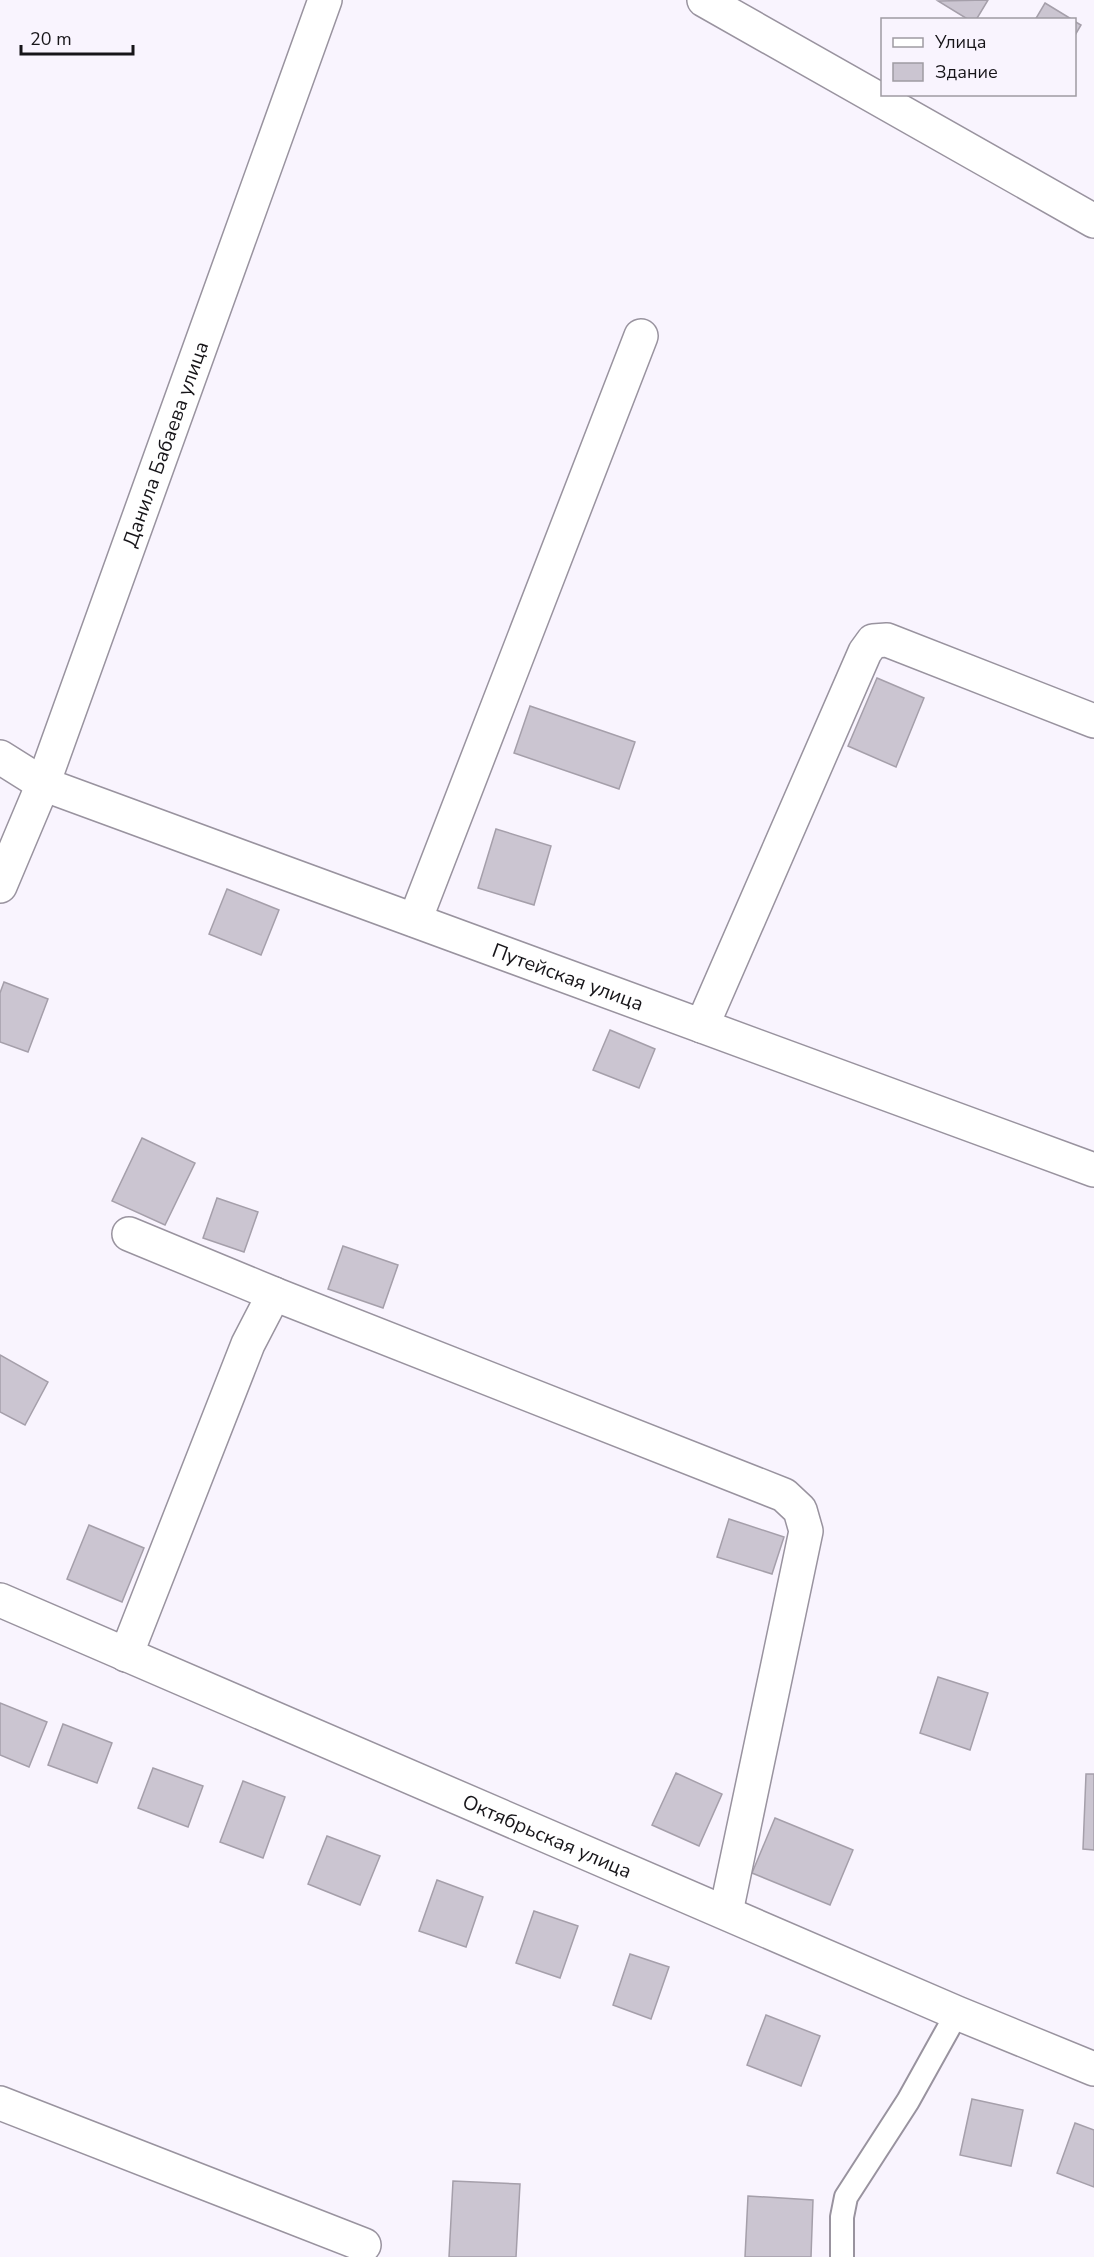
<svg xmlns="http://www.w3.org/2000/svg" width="1094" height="2257" font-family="'Nunito Sans',sans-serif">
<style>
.building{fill:#cbc5d1;stroke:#a59faa;stroke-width:1.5}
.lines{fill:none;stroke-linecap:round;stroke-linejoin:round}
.service-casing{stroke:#99939f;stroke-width:26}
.minor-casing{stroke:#99939f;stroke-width:36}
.tertiary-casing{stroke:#99939f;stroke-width:36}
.service{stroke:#fff;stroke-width:22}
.minor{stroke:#fff;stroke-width:33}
.tertiary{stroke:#fff;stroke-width:33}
.labels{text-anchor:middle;stroke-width:5;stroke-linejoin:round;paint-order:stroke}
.street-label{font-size:20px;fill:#171519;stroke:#f9f4fe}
</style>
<rect width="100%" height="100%" fill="#f9f4fe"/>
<g class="building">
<polygon points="988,0 976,20 969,20 938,1"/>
<polygon points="1045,3 1073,20 1035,20"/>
<polygon points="1074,21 1081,25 1074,37"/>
<polygon points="877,678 924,698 896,767 848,746"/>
<polygon points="530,706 635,742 619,789 514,753"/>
<polygon points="496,829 551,846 534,905 478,888"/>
<polygon points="227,889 279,910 261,955 209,934"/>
<polygon points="4,982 48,999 28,1052 0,1042 0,993"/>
<polygon points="610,1030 655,1049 639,1088 593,1070"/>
<polygon points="142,1138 195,1163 165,1225 112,1201"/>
<polygon points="217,1198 258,1212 244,1252 203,1238"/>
<polygon points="343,1246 398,1265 383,1308 328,1289"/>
<polygon points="0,1355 48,1382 25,1425 0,1412"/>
<polygon points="729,1519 784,1537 772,1574 717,1557"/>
<polygon points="89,1525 144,1548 122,1602 67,1579"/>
<polygon points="938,1677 988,1693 970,1750 920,1733"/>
<polygon points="0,1703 47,1722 29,1767 0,1755"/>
<polygon points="63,1724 112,1743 97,1783 48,1765"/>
<polygon points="153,1768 203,1786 188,1827 138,1808"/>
<polygon points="676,1773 722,1794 699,1846 652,1825"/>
<polygon points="1086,1774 1094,1774 1094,1850 1083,1849"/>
<polygon points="243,1781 285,1797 263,1858 220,1842"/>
<polygon points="775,1818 853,1850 830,1905 752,1873"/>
<polygon points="327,1836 380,1856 360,1905 308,1884"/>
<polygon points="437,1880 483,1897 466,1947 419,1931"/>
<polygon points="534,1911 578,1926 560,1978 516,1963"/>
<polygon points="630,1954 669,1967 651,2019 613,2005"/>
<polygon points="766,2015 820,2036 801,2086 747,2065"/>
<polygon points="972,2099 1023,2110 1011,2166 960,2155"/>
<polygon points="1075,2123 1094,2130 1094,2187 1057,2173"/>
<polygon points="453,2181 520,2184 516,2257 449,2257"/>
<polygon points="748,2196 813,2200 811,2257 745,2257"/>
</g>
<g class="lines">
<g class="service-casing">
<polyline id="service" points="842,2257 842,2217 846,2197 908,2101 957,2013"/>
</g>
<g class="minor-casing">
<g id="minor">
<polyline points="704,0 1094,221"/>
<path id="s1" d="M0,757L43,784L1094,1170"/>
<path id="s2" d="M0,886L43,784L325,0"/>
<polyline points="415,920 641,336"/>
<polyline points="702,1026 865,652 873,641 887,640 1094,721"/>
<polyline points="129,1234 274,1294"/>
<polyline points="126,1655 248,1344 274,1294 784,1495 800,1510 806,1531 726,1912"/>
<polyline points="0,2103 364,2245"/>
</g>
</g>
<g class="tertiary-casing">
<g id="tertiary">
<path id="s3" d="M0,1600L957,2013L1094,2069"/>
</g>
</g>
<use href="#service" class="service"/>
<use href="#minor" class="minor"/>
<use href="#tertiary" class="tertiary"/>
</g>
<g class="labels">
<g class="street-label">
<text dy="7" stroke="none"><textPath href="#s2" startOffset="472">Данила Бабаева улица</textPath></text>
<text dy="7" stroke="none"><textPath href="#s1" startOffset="610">Путейская улица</textPath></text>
<text dy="7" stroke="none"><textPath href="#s3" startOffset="596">Октябрьская улица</textPath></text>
</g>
</g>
<rect x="881" y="18" width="195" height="78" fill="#f9f4fe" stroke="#9f9ba2" stroke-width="1.5"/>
<rect x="893" y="38" width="30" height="9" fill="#ffffff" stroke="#9f9ba2" stroke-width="1.5"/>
<text x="935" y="48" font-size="18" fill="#171519">Улица</text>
<rect x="893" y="63" width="30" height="18" fill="#cbc5d1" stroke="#9f9ba2" stroke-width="1.5"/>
<text x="935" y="78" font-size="18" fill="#171519">Здание</text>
<path d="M21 45v9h112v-9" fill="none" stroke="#171519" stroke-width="3"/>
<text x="30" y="45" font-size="18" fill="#171519" stroke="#f9f4fe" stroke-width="4.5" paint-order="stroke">20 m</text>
</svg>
